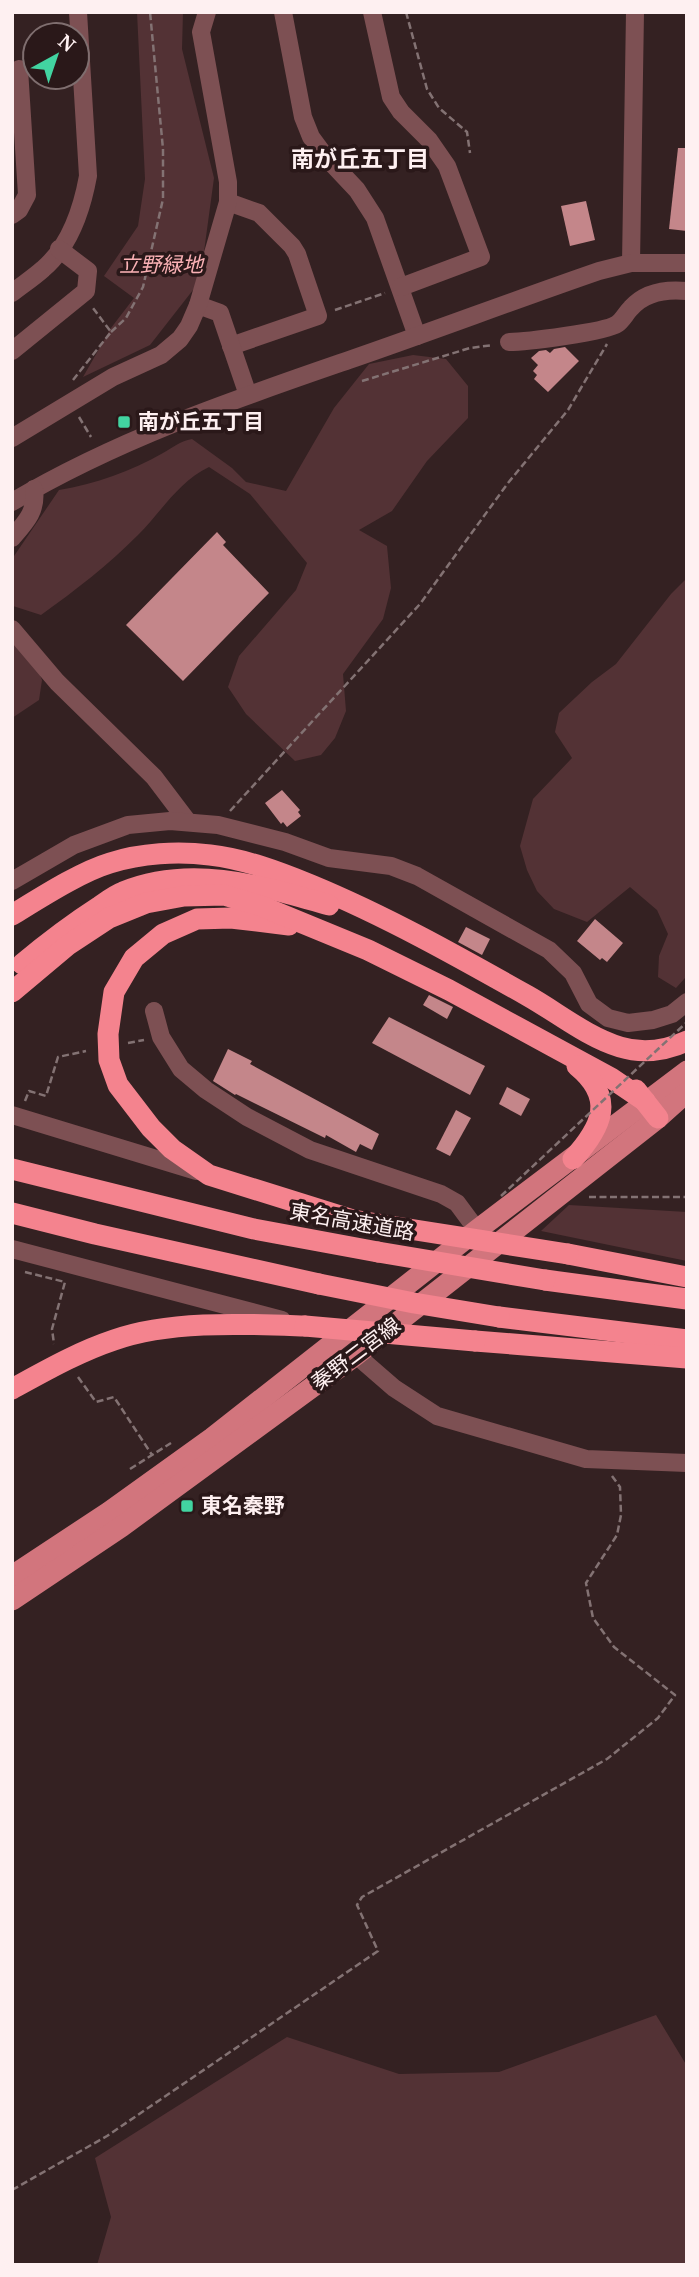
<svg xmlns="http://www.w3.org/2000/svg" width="699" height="2277" font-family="'Noto Serif','Noto Sans JP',serif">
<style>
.green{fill:#533235}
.building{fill:#c4868a}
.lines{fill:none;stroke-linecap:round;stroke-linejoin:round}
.path{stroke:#837273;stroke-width:2.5;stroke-dasharray:7 3.5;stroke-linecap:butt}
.minor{stroke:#7d5053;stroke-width:18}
.major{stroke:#d2757d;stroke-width:21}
.highway{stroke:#f4838e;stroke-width:21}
.path-bridge{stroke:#837273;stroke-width:2.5;stroke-dasharray:7 3.5;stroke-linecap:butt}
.highway-bridge{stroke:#f4838e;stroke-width:21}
.poi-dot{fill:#42d4a1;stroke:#2a1819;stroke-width:2.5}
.labels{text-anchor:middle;stroke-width:7;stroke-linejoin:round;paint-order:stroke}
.park-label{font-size:21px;font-style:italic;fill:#fab1b5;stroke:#2a1819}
.poi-label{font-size:21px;font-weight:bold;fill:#fef0f1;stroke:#2a1819;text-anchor:start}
.street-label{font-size:21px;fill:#fef0f1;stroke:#2a1819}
.neighbourhood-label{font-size:23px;font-weight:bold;fill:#fef0f1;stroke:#2a1819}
</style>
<rect width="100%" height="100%" fill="#342122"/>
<g class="green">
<polygon points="137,12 183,12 182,49 214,178 200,281 150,345 83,377 111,328 134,298 104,276 138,226 145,179"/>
<path d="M413,355L446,359L468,386V418L427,461L392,511L359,530L387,546L391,588L383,619L343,674L346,711L335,738L321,755L295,761L246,714L228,687L239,656L296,590L307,563L250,494L209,467C178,482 162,511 138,535C108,565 76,590 41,615L13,606L12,559L59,490C95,484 132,471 163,453C174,447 180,441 192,439L232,468L246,482L286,491L334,408L369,364Z"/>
<polygon points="687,578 687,937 685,978 676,988 658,977 659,956 668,934 657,910 630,887 587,922 554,909 537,891 527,870 520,846 533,799 572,758 555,732 559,713 592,682 616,664 671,594"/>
<polygon points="12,623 32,654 42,680 39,700 12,718"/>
<polygon points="569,1205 687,1212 687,1261 541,1231"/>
<polygon points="656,2015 687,2066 687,2265 97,2265 111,2217 95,2158 287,2037 399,2074 499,2072"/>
</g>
<g class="building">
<polygon points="678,148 687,148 687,231 669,229"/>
<polygon points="586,201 595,240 570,246 561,206"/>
<polygon points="565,347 579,361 548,392 534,379 537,375 533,371 538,365 531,358 539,351 546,350 550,353 554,349"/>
<polygon points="217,532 226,542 223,545 269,593 183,681 126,625"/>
<polygon points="282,790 300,810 298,812 301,816 287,827 283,822 281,824 265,803"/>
<polygon points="595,919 623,943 607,962 602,958 600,960 577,941"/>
<polygon points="466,927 490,939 482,955 458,942"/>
<polygon points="429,995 453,1007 447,1019 423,1005"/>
<polygon points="389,1017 485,1066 470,1095 372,1043"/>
<polygon points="228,1049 252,1061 250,1064 379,1134 372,1150 360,1144 356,1152 326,1135 325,1138 236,1094 235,1095 213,1081"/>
<polygon points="507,1087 530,1099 521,1116 499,1104"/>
<polygon points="456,1110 471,1118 450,1156 436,1149"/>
</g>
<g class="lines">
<g class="path">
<polyline points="406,12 427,89 439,108 467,132 470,153"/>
<polyline points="335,310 385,293"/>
<polyline points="111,332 126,318 143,287 163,199 163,149 150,12"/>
<polyline points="73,380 111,332 93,308"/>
<polyline points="362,381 470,348 493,345"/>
<polyline points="79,417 91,437"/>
<polyline points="230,811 420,604 508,483 568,410 607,344"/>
<polyline points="128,1043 144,1040"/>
<polyline points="25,1101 29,1091 46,1096 58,1057 86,1051"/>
<polyline points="589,1197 687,1197"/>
<polyline points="25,1272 65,1282 52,1329 54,1344"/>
<polyline points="78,1377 96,1402 114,1397 152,1455"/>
<polyline points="130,1469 171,1443"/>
<polyline points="12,2190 107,2136 378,1951 357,1905 362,1897 607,1759 658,1718 675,1695 614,1647 593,1618 586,1583 617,1535 621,1515 620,1487 612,1476"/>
</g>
<g class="minor">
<polyline points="283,12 303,117 311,137 325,156 357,190 375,218 417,336"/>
<polyline points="372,12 391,97 401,112 429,140 447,166 481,257 401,287"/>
<polyline points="228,202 259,213 292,246 297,254 318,316 231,346"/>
<polyline points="12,215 19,210 27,195 19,69"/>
<polyline points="631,263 635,12"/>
<path d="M12,293C22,285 33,278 43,269C70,246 82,209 88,176L78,12"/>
<polyline points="198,305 220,313 248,395"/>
<path d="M509,342C525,342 606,332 617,324C622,321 626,313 631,308C645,292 667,289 687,291"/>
<polyline points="12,351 86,291 88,271 59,249"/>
<polyline points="12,438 113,377 161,355 180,339 189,326 198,305 228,202 228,182 201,32 207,12"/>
<path d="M12,502C118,439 233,400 349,360C433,331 515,300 599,271L631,263H687"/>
<path d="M12,538C26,522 37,511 34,489"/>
<polyline points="12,629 57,682 154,777 188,822"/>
<polyline points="12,881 74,845 128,825 170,821 218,825 285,842 329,858 391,866 417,876 549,950 573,973 589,1004 608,1018 628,1023 653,1020 672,1014 687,1002"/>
<polyline points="154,1011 161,1037 181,1069 206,1090 247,1117 310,1150 441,1194 457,1203 477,1230"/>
<polyline points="12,1115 196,1171"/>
<polyline points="12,1249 282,1320"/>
<polyline points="356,1355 394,1388 437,1416 586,1459 687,1463"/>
</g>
<g class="major">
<polyline points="12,1576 109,1512 212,1438 477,1230 687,1071"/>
<polyline points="12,1600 121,1527 356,1355 658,1118 687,1092"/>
</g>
<g class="highway">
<path d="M12,915C40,898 80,872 110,863C141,853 178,851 210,855C245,859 279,872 311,885C386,916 457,956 528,996C558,1013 587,1037 620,1047C643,1054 665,1051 687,1041"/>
<polyline points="289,925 231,918 197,919 163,934 134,958 114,992 108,1034 109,1060 118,1085 151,1128 172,1149 209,1175 353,1220 409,1229"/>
<path d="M22,964C47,943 72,924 100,906C107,901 115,895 123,892C191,864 262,886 329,905"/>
<polyline points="12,992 68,945 109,918 146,903 184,896 224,895 261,906 368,950 449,990 552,1046 611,1078 645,1101"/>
<polyline points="636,1090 658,1118"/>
<path d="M573,1159C602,1127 616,1098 577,1066"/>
<polyline points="12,1169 254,1229 378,1252"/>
<polyline points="12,1213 95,1234 319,1284"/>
<polyline points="568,1254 687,1277"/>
<polyline points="545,1280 687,1299"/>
<polyline points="499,1317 687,1340"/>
<polyline points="475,1341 687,1358"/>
<path d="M12,1389C45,1371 78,1352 114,1340C170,1320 247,1324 305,1326"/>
</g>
<polyline class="path-bridge" points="501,1196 687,1022"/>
<g class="highway-bridge">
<polyline points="409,1229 568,1254"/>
<polyline points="378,1252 545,1280"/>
<polyline points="319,1284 414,1303 499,1317"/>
<polyline points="305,1326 475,1341"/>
</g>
</g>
<g class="poi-dot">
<rect x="117" y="415" width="14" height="14" rx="3.5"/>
<rect x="180" y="1499" width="14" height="14" rx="3.5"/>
</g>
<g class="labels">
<g class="park-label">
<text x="161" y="272">立野緑地</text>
</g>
<g class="poi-label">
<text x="138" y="429">南が丘五丁目</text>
<text x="201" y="1513">東名秦野</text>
</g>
<g class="street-label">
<text transform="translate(352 1222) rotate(10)" y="7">東名高速道路</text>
<text transform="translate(356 1354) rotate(-37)" y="7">秦野二宮線</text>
</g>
<g class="neighbourhood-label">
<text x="360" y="167">南が丘五丁目</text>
</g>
</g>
<rect width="699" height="2277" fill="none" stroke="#fef0f1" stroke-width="28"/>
<g transform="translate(56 56) rotate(40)"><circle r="33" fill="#2a1819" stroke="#7f6e6f" stroke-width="2"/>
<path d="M0-5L12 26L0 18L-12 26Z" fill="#42d4a1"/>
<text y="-10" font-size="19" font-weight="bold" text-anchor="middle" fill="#fef0f1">N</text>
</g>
</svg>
